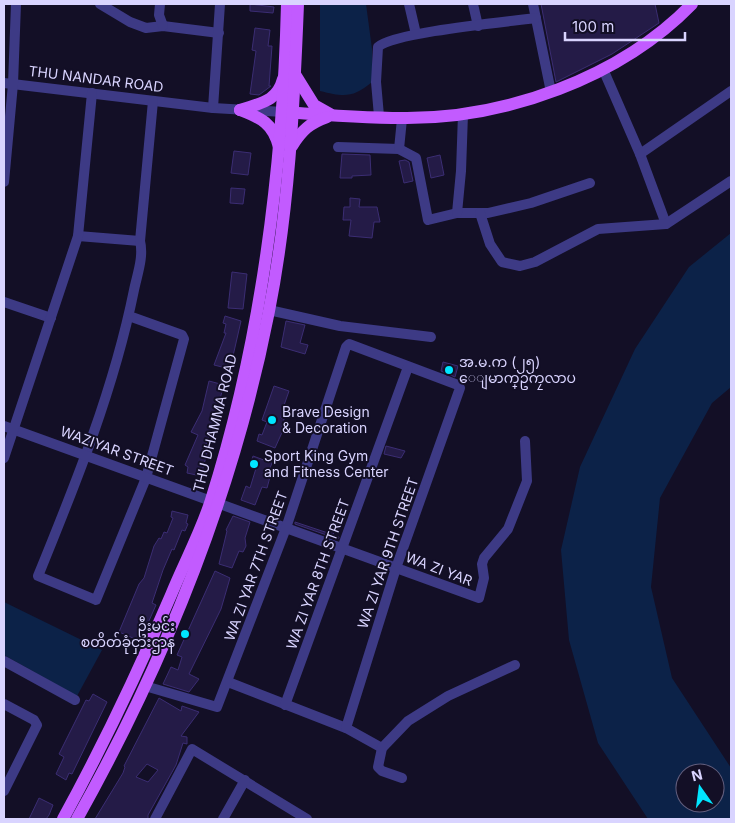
<svg xmlns="http://www.w3.org/2000/svg" width="735" height="823" font-family="Inter,'Noto Sans Myanmar',sans-serif">
<style>
.water{fill:#0c2248;fill-rule:evenodd}
.building{fill:#241b47;stroke:#3b2d73;fill-rule:evenodd}
.lines{fill:none;stroke-linecap:round;stroke-linejoin:round}
.minor{stroke:#3d3a85;stroke-width:10}
.major{stroke:#c25bff;stroke-width:12}
.poi-dot{fill:#00e5ff;stroke:#130f26;stroke-width:2}
.labels{text-anchor:middle;stroke-width:4;stroke-linejoin:round;paint-order:stroke}
.street-label{font-size:14px;fill:#d9d4ff;stroke:#130f26}
.poi-label{font-size:14px;fill:#d9d4ff;stroke:#130f26;text-anchor:start}
</style>
<rect width="100%" height="100%" fill="#130f26"/>
<g class="water">
<path d="M320,4H366L372,49V82C353,98 344,97 320,91Z"/>
<path d="M731,233V387L712,403L660,498L651,587L672,678L731,768V819H648L598,743L569,640L561,550L580,467L635,349L689,267ZM685,773H715V803H685Z"/>
<polygon points="4,602 102,650 77,696 4,655"/>
</g>
<g class="building">
<polygon points="250,4 274,7 273,13 250,11"/>
<polygon points="541,4 655,4 659,23 612,54 556,82"/>
<polygon points="255,28 270,30 268,46 272,46 269,86 271,86 259,95 250,94 256,51 252,50"/>
<polygon points="234,151 251,153 248,175 231,173"/>
<polygon points="342,154 370,155 371,175 352,176 352,178 340,178"/>
<polygon points="440,155 444,175 431,178 427,158"/>
<polygon points="405,160 409,162 413,181 404,183 399,161"/>
<polygon points="231,188 245,189 243,204 230,203"/>
<polygon points="350,198 360,199 359,207 377,207 380,222 374,222 372,238 349,236 351,220 343,220 344,207 350,207"/>
<polygon points="232,272 247,274 243,309 228,308"/>
<polygon points="225,316 241,321 230,369 214,365 226,333 224,333 226,324 223,323"/>
<polygon points="286,321 305,325 300,343 308,345 305,354 281,347"/>
<polygon points="443,362 458,366 455,377 441,371"/>
<polygon points="209,381 224,385 219,402 223,403 206,444 209,445 201,476 187,473 188,467 185,465 198,435 191,432 202,411"/>
<polygon points="274,386 289,391 282,411 281,418 284,419 282,427 284,428 275,448 257,441 259,434 262,435 267,422 262,420"/>
<polygon points="386,446 405,451 401,458 384,454"/>
<polygon points="253,456 272,463 267,476 270,477 267,488 262,487 255,505 241,500 246,486 250,488 257,465 251,463"/>
<polygon points="172,511 188,515 186,523 188,524 185,531 182,530 174,550 172,549 163,570 152,603 156,605 140,641 119,632 139,584 144,578 154,546 159,538 161,539 164,532 167,533 173,518 171,517"/>
<polygon points="233,516 250,522 245,538 246,546 243,552 239,551 232,568 219,564 227,531 226,530"/>
<polygon points="295,522 328,533 335,530 333,535 339,537 338,539 295,524"/>
<polygon points="215,571 230,578 221,609 189,674 199,679 189,692 163,684 171,667 178,670 182,657 177,655"/>
<polygon points="93,694 107,702 72,774 69,773 66,780 56,774 64,757 59,754 86,700 89,701"/>
<path d="M159,698L181,711L182,706L199,712L181,736L187,737V744L183,743L176,765L148,815V819H95L123,773L125,767L124,766ZM147,764L158,770L148,782L136,777Z"/>
<polygon points="39,798 53,805 49,815 46,819 29,819"/>
</g>
<g class="lines">
<g class="minor">
<polyline points="100,4 130,22 146,28 163,26 219,33"/>
<polyline points="160,4 159,15 163,26"/>
<polyline points="409,4 416,34"/>
<polyline points="473,4 478,26"/>
<polyline points="533,4 551,92"/>
<polyline points="603,69 640,154 666,224"/>
<polyline points="4,83 213,108 283,112"/>
<polyline points="213,108 220,4"/>
<path d="M379,116L376,82L378,47C395,32 507,22 536,18"/>
<polyline points="338,147 399,149 416,158 428,220 457,213 488,213 531,203 590,183"/>
<polyline points="399,149 402,119"/>
<polyline points="640,154 731,91"/>
<polyline points="4,182 13,84 16,4"/>
<polyline points="457,213 461,171 463,114"/>
<polyline points="480,213 490,244 502,262 520,266 535,262 598,229 666,224 731,181"/>
<polyline points="78,236 140,241"/>
<polyline points="4,302 51,318"/>
<polyline points="269,310 340,326 431,337"/>
<path d="M129,316L182,335L184,339L146,478L96,600L38,576C76,483 114,389 134,290C137,275 144,257 140,241L153,101"/>
<polyline points="4,426 211,501"/>
<polyline points="4,458 78,236 92,93"/>
<polyline points="220,504 479,598 484,578 482,564 484,558 508,529 527,481 525,441"/>
<polyline points="4,661 75,700"/>
<polyline points="228,682 346,728 382,748"/>
<polyline points="145,686 217,707 286,528 346,347 349,344 458,385 460,388 396,568 346,728"/>
<polyline points="4,704 34,720 37,725 4,791"/>
<polyline points="285,705 408,367"/>
<polyline points="402,778 382,771 378,767 382,748 408,721 448,696 515,665"/>
<polyline points="155,819 192,749 307,819"/>
<polyline points="223,819 245,780"/>
</g>
<g class="major">
<polyline points="296,76 314,105 330,114"/>
<path d="M240,110C260,103 277,102 283,79"/>
<path d="M240,110C261,118 273,123 279,147"/>
<path d="M286,112C324,115 364,118 403,118C505,119 620,78 692,4"/>
<path d="M292,146C302,130 310,123 327,117"/>
<path d="M63,819C103,746 138,672 171,595C184,563 201,532 211,500C261,343 283,168 287,4"/>
<path d="M77,819C166,660 234,490 269,311C289,210 294,106 298,4"/>
</g>
</g>
<g class="poi-dot">
<circle cx="449" cy="370" r="5"/>
<circle cx="272" cy="420" r="5"/>
<circle cx="254" cy="464" r="5"/>
<circle cx="185" cy="634" r="5"/>
</g>
<g class="labels">
<g class="street-label">
<text transform="translate(96 79) rotate(7)" y="5">THU NANDAR ROAD</text>
<text transform="translate(215 423) rotate(-76)" y="5">THU DHAMMA ROAD</text>
<text transform="translate(117 451) rotate(20)" y="5">WAZIYAR STREET</text>
<text transform="translate(388 553) rotate(-71)" y="5">WA ZI YAR 9TH STREET</text>
<text transform="translate(256 566) rotate(-70)" y="5">WA ZI YAR 7TH STREET</text>
<text transform="translate(439 569) rotate(21)" y="5">WA ZI YAR</text>
<text transform="translate(318 574) rotate(-70)" y="5">WA ZI YAR 8TH STREET</text>
</g>
<g class="poi-label">
<text x="459" y="367">အ.မ.က (၂၅)<tspan x="459" dy="16">ေျမာက္ဥကၠလာပ</tspan></text>
<text x="282" y="417">Brave Design<tspan x="282" dy="16">&amp; Decoration</tspan></text>
<text x="264" y="461">Sport King Gym<tspan x="264" dy="16">and Fitness Center</tspan></text>
<text x="175" y="631" text-anchor="end">ဦးမင်း<tspan x="175" dy="16">စတိတ်ခုံငှားဌာန</tspan></text>
</g>
</g>
<rect width="735" height="823" fill="none" stroke="#d9d4ff" stroke-width="10"/>
<g transform="translate(700 788) rotate(346)"><circle r="24" fill="#130f26" stroke="#625e7d"/>
<path d="M0-4L9 19L0 12L-9 19Z" fill="#00e5ff"/>
<text y="-8" font-size="14" font-weight="bold" text-anchor="middle" fill="#d9d4ff">N</text>
</g>
<path d="M565 32v8h120v-8" fill="none" stroke="#d9d4ff" stroke-width="2.5"/>
<text x="572" y="32" font-size="15" fill="#d9d4ff" stroke="#130f26" stroke-width="4" paint-order="stroke">100 m</text>
</svg>
